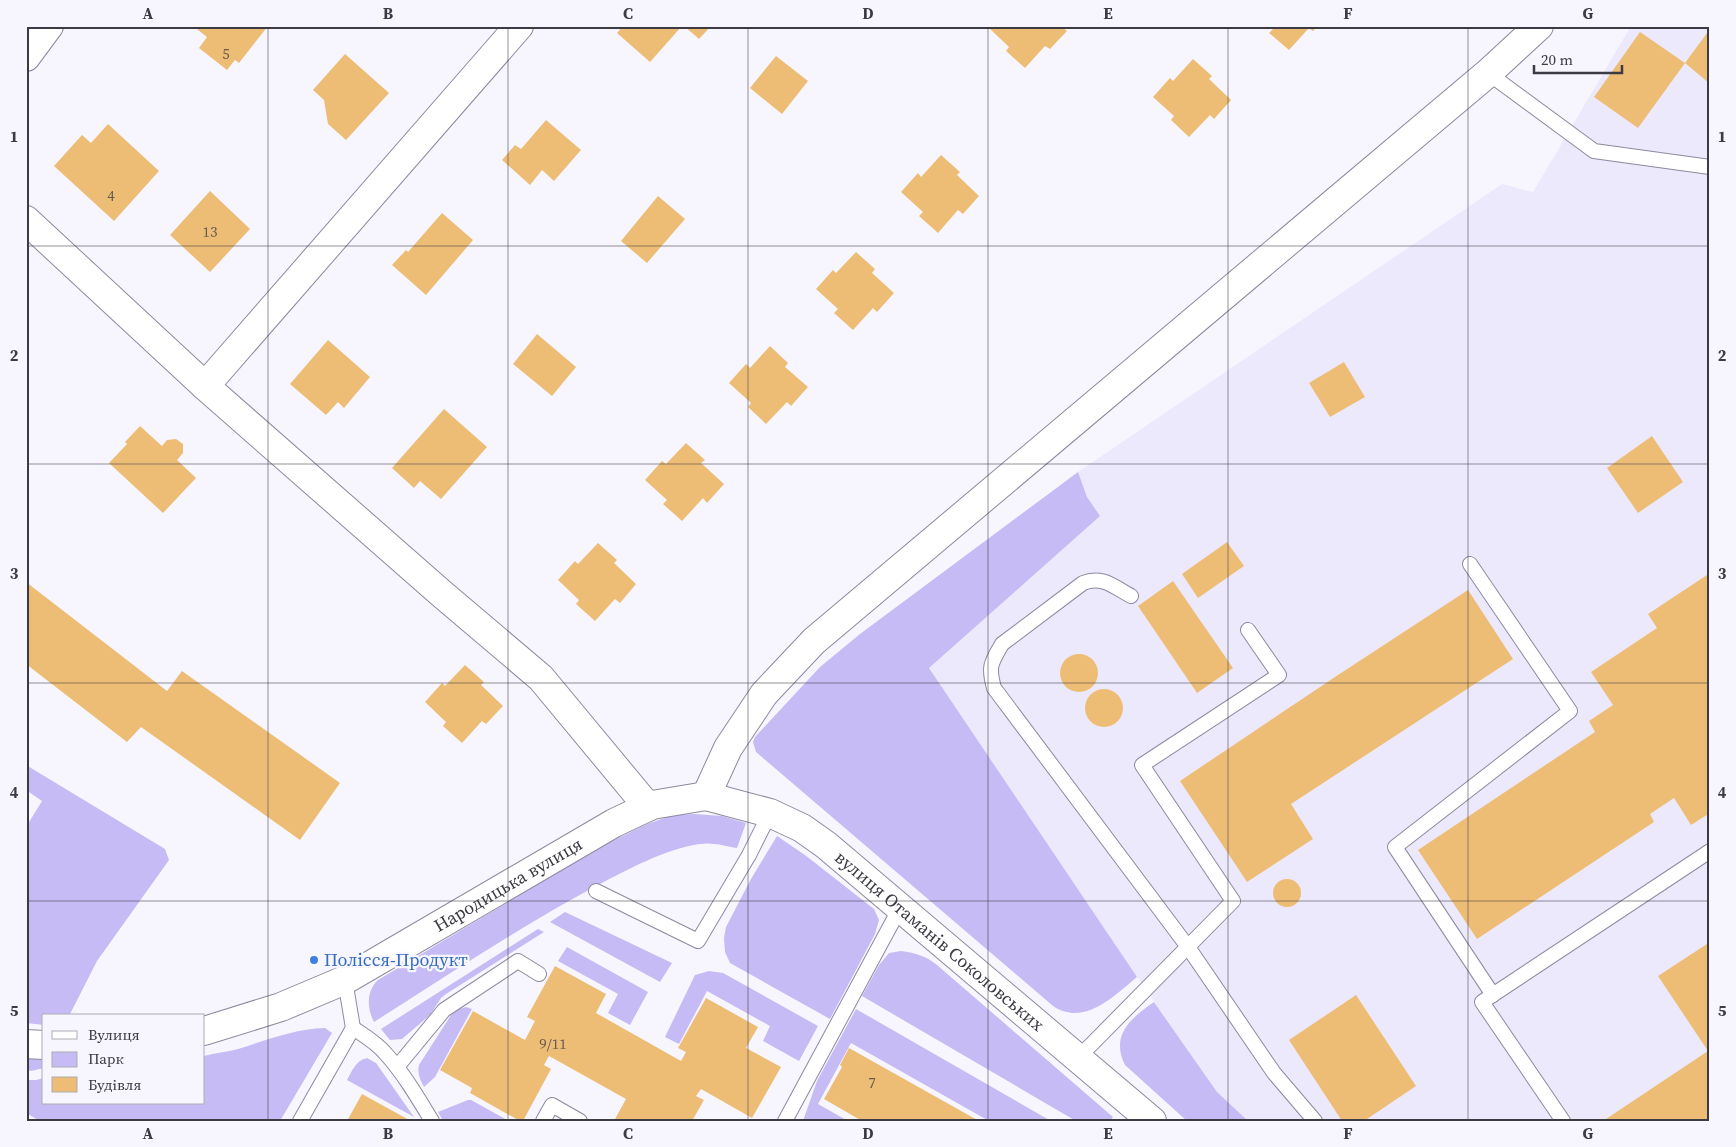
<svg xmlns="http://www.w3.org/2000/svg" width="1736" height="1147" font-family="'Source Serif 4',serif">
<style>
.built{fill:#ede9fc}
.green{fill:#c6bbf4}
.building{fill:#eebd75}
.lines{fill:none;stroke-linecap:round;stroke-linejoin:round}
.service-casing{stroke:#8d899e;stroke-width:16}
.minor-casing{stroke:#8d899e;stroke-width:30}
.tertiary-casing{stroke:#8d899e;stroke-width:30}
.service{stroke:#fff;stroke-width:14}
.minor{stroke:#fff;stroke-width:28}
.tertiary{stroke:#fff;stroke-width:28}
.grid{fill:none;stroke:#3c3a43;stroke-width:1;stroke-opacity:0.55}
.shop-dot{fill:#3f7fe0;stroke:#f7f6ff;stroke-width:2}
.labels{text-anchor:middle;stroke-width:4.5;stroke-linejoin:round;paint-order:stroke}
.number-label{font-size:15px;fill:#685b50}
.street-label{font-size:18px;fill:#3c3a43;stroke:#f7f6ff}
.shop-label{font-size:18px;fill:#366cbe;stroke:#f7f6ff;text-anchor:start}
.neatline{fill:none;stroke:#3c3a43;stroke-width:2}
.grid-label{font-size:16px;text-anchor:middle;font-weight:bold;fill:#3c3a43}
</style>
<rect width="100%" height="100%" fill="#f7f6ff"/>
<polygon class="built" points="1631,26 1710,26 1710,1121 1248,1121 1217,1092 1137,977 929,668 1099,516 1087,497 1078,472 1502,184 1533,192"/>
<g class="green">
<path d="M1078,472L1087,497L1100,516L929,668L1137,977C1114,996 1084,1027 1053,1006L756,752L753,742L755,737L820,667L860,634Z"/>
<polygon points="26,765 165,849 169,860 97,961 69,1016 44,1016 44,1025 26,1023 26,827 42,801 26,790"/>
<path d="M694,814L722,816L746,823L737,848C726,846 712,842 700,844C665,849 629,869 598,885C521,926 448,975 374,1022C367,1009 366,991 378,980L598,848L647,824L673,815Z"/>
<polygon points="777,836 805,855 874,909 879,920 875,934 830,1019 730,963 725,952 724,938 726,927 751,879"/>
<polygon points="565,912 672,963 660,982 550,922"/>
<polygon points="538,929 544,932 446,994 441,998 430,1015 402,1039 390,1040 381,1029"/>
<polygon points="567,947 648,992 630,1025 608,1013 618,994 558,961"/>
<path d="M901,951C916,953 926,956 937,965L1113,1117L1110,1121H1076L862,996L879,965L889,953Z"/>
<polygon points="709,971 723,973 818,1026 799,1061 763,1041 770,1026 707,991 679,1044 665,1037 695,975"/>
<path d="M1154,1002L1217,1092L1248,1121H1187L1125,1065C1110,1035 1131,1018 1154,1002Z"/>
<path d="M466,1007L472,1009L435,1077L424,1087C420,1080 417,1073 419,1065L451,1015L455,1010Z"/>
<polygon points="856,1009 1051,1121 989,1121 851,1043 818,1104 848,1121 803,1121 817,1081"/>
<path d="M325,1028L332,1033L280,1121H40L26,1113V1080H36L44,1078V1103H204V1056C215,1053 227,1052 238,1049C267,1040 294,1029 325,1028Z"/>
<polygon points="26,1058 44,1059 44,1068 31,1071 26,1069"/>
<path d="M367,1058L376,1063L414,1117L347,1080C352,1071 356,1060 367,1058Z"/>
<polygon points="468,1100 471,1100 509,1121 443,1121 438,1112"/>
</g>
<g class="building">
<polygon points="193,26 268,26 239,63 235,60 227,70 199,48 207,37"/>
<polygon points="623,26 682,26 650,62 617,33"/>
<polygon points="684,26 711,26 699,39"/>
<polygon points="989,26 1061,26 1067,31 1050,49 1045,46 1025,68 1006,51 1009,47 988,27"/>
<polygon points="1271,26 1318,26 1313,31 1309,28 1289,50 1269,33 1273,29"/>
<polygon points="1710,29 1710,84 1685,63"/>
<polygon points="1640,32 1685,63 1638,128 1594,97"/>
<polygon points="345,54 389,93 346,140 328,124 324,100 313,90"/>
<polygon points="776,56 808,81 782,114 750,88"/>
<polygon points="1193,59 1212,76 1209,79 1231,100 1214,119 1210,115 1189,137 1171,120 1174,116 1153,97 1170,78 1173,81"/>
<polygon points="546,120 581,150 554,181 542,170 530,185 502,160 515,145 521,149"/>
<polygon points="108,124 159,171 114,221 54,166 82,135 91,143"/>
<polygon points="941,155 960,172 957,175 979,196 963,214 958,210 938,233 919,216 923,212 901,192 918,173 921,177"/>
<polygon points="210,191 250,229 210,272 170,235"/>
<polygon points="658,196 685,219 647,263 621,241"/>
<polygon points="442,213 473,240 426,295 392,265 406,250 408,252"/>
<polygon points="856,252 875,269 872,273 894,293 877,312 873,308 853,330 834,313 838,309 816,289 833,270 836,273"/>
<polygon points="537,334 576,367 552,396 513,364"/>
<polygon points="328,340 370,377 344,408 338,402 326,415 290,384"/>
<polygon points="770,346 788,363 785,367 808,387 791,406 787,402 766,424 748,407 751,403 729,383 746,364 750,368"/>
<polygon points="1344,362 1365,397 1330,417 1309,383"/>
<polygon points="444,409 487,447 441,499 420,481 414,488 392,468"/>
<polygon points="140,426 162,446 167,440 176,439 183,444 183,453 177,460 196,478 163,513 109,463 127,444 125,442"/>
<polygon points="1652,436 1683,482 1638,513 1607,468"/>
<polygon points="686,443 705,460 701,463 724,484 707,503 703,498 682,521 663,504 667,500 645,480 662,461 666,464"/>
<polygon points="1227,542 1244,566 1198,598 1182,574"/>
<polygon points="598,543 617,560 614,563 636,584 620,603 615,599 595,621 576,604 579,600 558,580 575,561 578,564"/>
<polygon points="1710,573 1710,813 1691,825 1674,798 1650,814 1654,822 1477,939 1418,850 1595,732 1589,721 1613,705 1591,672 1657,628 1648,614"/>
<polygon points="1173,581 1233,668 1197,693 1138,606"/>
<polygon points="26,582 167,691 182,671 340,783 300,840 141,727 127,742 26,664"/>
<polygon points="1468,590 1513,659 1291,804 1313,839 1247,882 1180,781 1338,675"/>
<circle cx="1079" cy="673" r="19"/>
<polygon points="465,665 484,682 481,685 503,706 486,724 482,721 462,743 443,726 446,722 425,702 442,683 445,686"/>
<circle cx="1104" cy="708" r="19"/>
<circle cx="1287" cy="893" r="14"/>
<polygon points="1710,942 1710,1121 1603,1121 1708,1051 1658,976"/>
<polygon points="555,966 606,994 596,1013 681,1061 686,1052 678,1048 706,998 758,1027 746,1048 781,1067 752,1118 701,1089 696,1096 704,1100 692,1121 614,1121 626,1099 549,1056 544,1065 551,1069 523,1121 520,1121 470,1093 472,1088 440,1070 473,1011 525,1040 535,1021 527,1017"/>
<polygon points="1356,995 1416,1086 1364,1121 1342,1121 1289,1040"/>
<polygon points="849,1048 979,1121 862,1121 824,1099 842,1067 840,1065"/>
<polygon points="362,1094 411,1121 347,1121"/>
</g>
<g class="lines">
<g class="service-casing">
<g id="service">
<polyline points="1488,73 1594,151 1710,167"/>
<polyline points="1470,564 1570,711 1395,847 1493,995"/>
<path d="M1131,596C1114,587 1102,575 1083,583L1002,644C991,663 988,666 994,688L1188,947L1274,1073L1315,1121"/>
<polyline points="596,891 698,941 749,855 770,813"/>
<path d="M353,1028C365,1036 377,1043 386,1054C404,1074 418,1098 432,1121"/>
<polyline points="1078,1058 1233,901 1142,765 1279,675 1248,630"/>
<polyline points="397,1067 444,1010 518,961 539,974"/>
<polyline points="300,1121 353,1028 345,980"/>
<polyline points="543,1121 552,1105 580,1121"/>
<polyline points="785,1121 901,906"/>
<polyline points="1563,1121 1482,1002 1710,851"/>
</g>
</g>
<g class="minor-casing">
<g id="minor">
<polyline points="26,57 49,26"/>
<polyline points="26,220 205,386 442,594 541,678 648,807"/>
<polyline points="205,386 519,26"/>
<polyline points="706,796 728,748 764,694 814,641 1488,73 1539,26"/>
</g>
</g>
<g class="tertiary-casing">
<g id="tertiary">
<path id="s1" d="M204,1031L281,1007L345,980L614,823L652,805L706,796L770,813L802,828L826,845L1152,1121"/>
<polyline points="26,1044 44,1045"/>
</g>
</g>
<use href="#service" class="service"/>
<use href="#minor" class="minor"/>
<use href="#tertiary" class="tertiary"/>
</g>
<path class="grid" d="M268,26V1121M508,26V1121M748,26V1121M988,26V1121M1228,26V1121M1468,26V1121M26,246H1710M26,464H1710M26,683H1710M26,901H1710"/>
<circle class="shop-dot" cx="314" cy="960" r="5"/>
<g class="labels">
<g class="number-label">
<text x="226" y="59">5</text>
<text x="111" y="201">4</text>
<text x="210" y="237">13</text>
<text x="553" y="1049">9/11</text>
<text x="872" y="1088">7</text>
</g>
<g class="street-label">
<text dy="6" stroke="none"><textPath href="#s1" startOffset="339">Народицька вулиця</textPath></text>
<text dy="6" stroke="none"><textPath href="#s1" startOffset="838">вулиця Отаманів Соколовських</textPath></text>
</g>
<g class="shop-label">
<text x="324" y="966">Полісся-Продукт</text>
</g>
</g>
<rect width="1736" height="1147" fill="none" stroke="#f7f6ff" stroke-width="55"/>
<rect x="42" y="1014" width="162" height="90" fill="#f7f6ff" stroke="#acabb4"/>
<rect x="52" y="1031" width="25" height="8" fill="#ffffff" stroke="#acabb4"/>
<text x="88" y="1040" font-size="15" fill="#3c3a43">Вулиця</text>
<rect x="52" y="1052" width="25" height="15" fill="#c6bbf4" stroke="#acabb4"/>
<text x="88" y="1064" font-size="15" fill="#3c3a43">Парк</text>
<rect x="52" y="1077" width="25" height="15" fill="#eebd75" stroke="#acabb4"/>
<text x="88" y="1090" font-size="15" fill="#3c3a43">Будівля</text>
<path d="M1534 65v8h88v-8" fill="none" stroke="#3c3a43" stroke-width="2.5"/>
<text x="1541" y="65" font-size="15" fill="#3c3a43" stroke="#f7f6ff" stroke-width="4" paint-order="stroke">20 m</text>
<rect x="28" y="28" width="1680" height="1092" class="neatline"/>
<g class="grid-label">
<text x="148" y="19">A</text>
<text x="388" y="19">B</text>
<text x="628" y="19">C</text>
<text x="868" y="19">D</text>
<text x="1108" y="19">E</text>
<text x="1348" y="19">F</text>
<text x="1588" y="19">G</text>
<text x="14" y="142">1</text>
<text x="1722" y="142">1</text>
<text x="14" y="361">2</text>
<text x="1722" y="361">2</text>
<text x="14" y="579">3</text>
<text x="1722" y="579">3</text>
<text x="14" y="798">4</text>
<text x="1722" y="798">4</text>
<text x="14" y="1016">5</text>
<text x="1722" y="1016">5</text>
<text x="148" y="1139">A</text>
<text x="388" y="1139">B</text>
<text x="628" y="1139">C</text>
<text x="868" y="1139">D</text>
<text x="1108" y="1139">E</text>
<text x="1348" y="1139">F</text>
<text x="1588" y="1139">G</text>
</g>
</svg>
